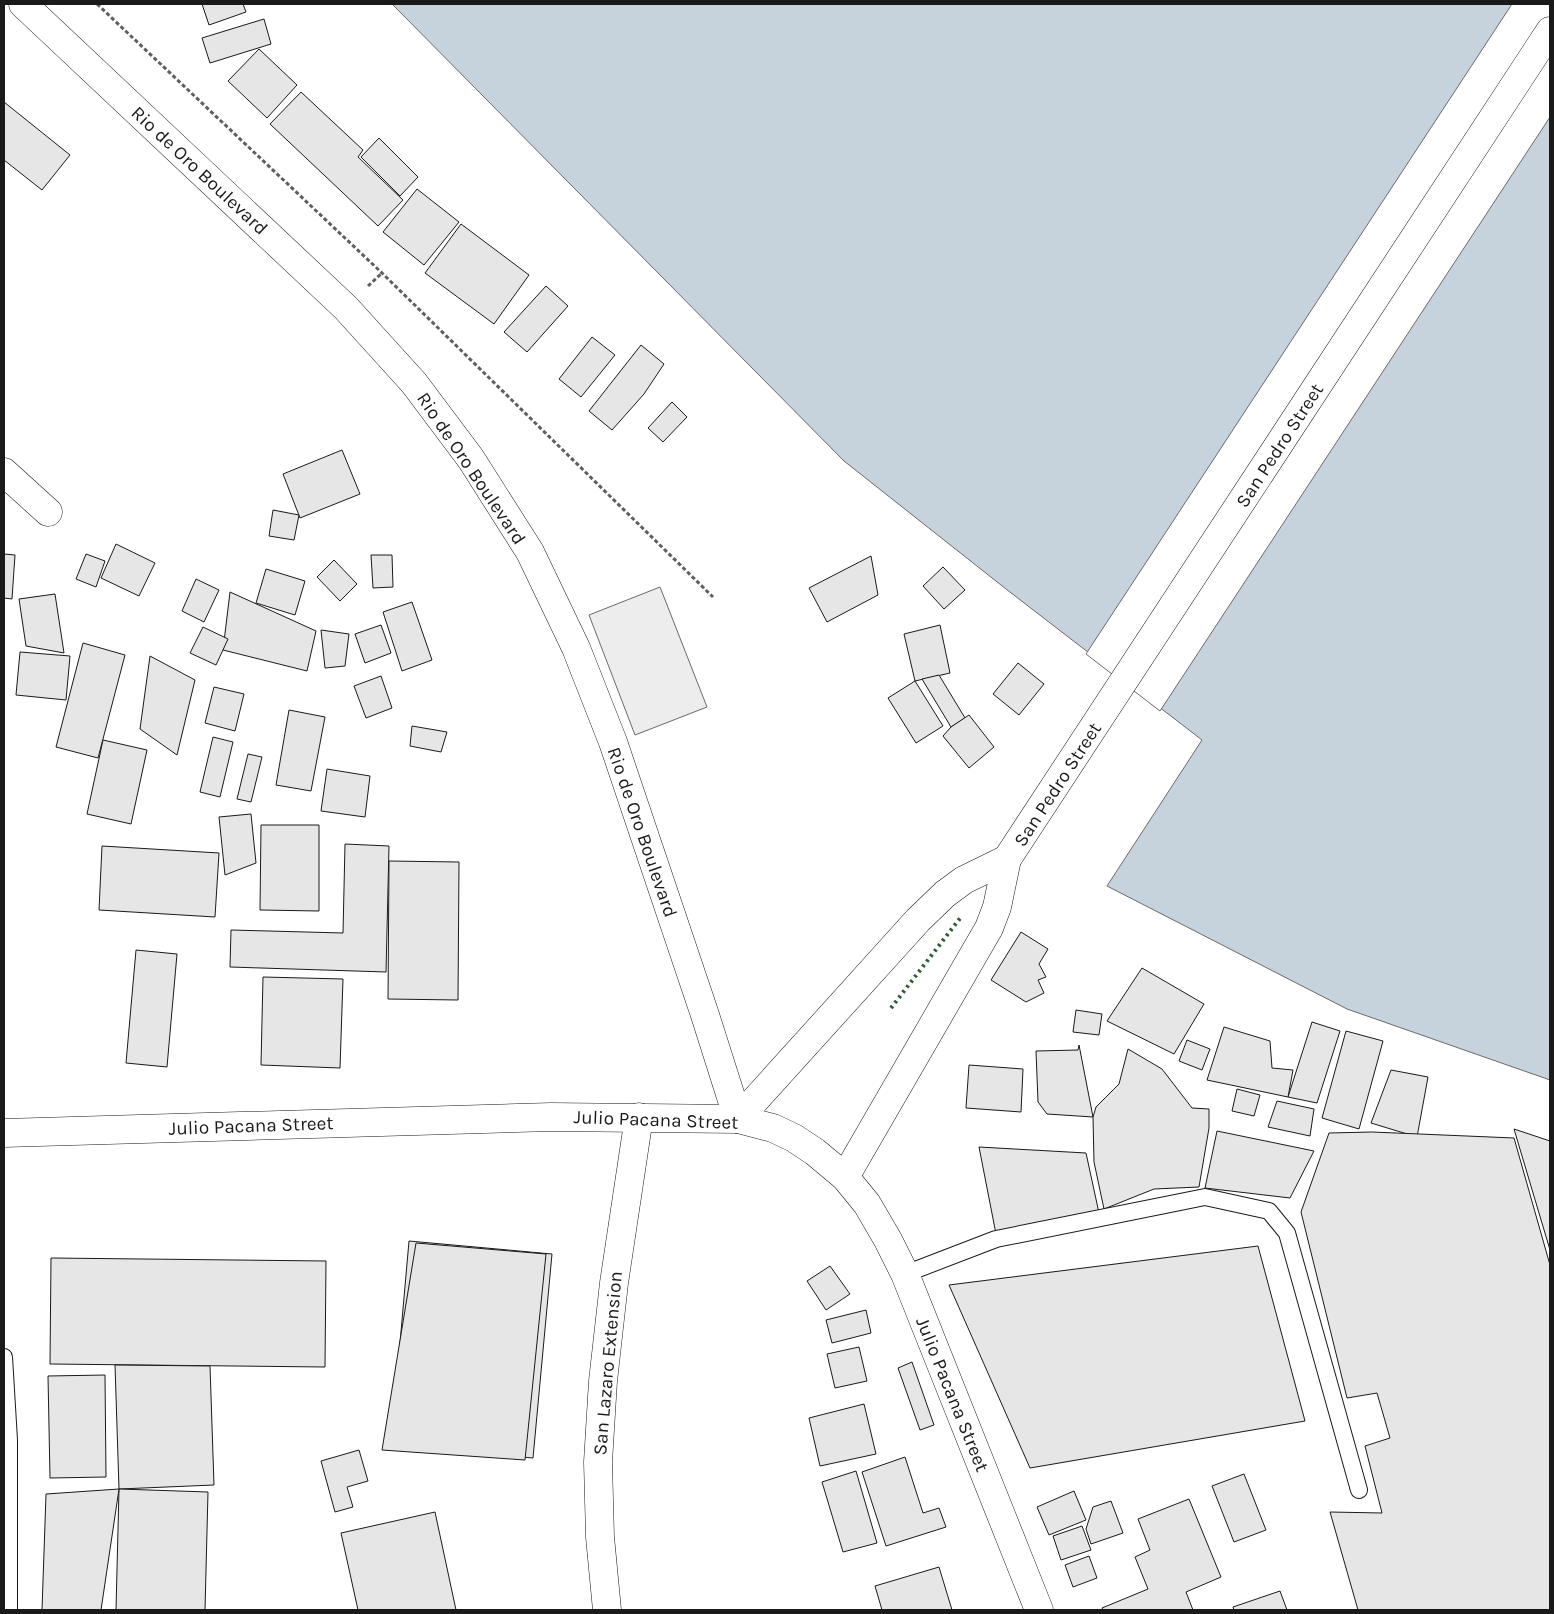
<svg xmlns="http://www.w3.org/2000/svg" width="1554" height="1614" font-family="Karla,sans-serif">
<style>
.parking{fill:#ededed;stroke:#6a6a6a}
.water{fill:#c6d2dc;stroke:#6a6a6a}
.pier{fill:#fff;stroke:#6a6a6a}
.building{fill:#e6e6e6;stroke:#1a1a1a}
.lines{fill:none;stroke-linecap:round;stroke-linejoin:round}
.lane-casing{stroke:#1a1a1a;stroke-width:18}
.street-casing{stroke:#1a1a1a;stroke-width:29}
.secondary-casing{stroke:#1a1a1a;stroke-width:29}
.primary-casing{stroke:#1a1a1a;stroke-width:29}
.path{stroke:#5f5f5f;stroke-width:3;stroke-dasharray:4 2.5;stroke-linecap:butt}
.lane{stroke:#fff;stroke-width:16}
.street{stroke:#fff;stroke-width:28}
.secondary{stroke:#fff;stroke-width:28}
.primary{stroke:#fff;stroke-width:28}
.hedge{stroke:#2b5a34;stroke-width:4;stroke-dasharray:2.5 4;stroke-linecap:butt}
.labels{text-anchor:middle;stroke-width:4;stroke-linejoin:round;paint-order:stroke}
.street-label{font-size:19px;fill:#1a1a1a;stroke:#fff}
</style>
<rect width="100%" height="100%" fill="#fff"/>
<polygon class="parking" points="660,587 707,707 635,735 589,615"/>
<polygon class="water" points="392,4 1550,4 1550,1080 1347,1009 1107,886 1202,740 1006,589 844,461"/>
<polygon class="pier" points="1512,4 1550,4 1550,117 1160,711 1086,654"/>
<g class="building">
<polygon points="202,4 243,4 246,12 209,25"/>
<polygon points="264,19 271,44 210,63 202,38"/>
<polygon points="259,49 297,85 267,118 228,81"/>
<polygon points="301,92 363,150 358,157 403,200 378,226 270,124"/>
<polygon points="4,102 70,155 42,190 4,160"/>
<polygon points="379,138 418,177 400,196 361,157"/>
<polygon points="417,189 459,222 424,265 383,232"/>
<polygon points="461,224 529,275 494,324 425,273"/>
<polygon points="546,286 568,306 527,352 504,332"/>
<polygon points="592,337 615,355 581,397 559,379"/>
<polygon points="641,345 664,364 644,394 612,430 589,411"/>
<polygon points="672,402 687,417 663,442 648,428"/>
<polygon points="342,450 360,494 300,518 283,474"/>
<polygon points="273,510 299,515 294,540 269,536"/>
<polygon points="116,544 155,563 139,596 101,578"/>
<polygon points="4,554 15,555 12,599 4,598"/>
<polygon points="86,554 105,561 96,587 76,579"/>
<polygon points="371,555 392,555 393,587 373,588"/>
<polygon points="871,556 878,595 827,622 809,588"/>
<polygon points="334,560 357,584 340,601 317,577"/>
<polygon points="943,567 965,590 944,609 923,586"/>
<polygon points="266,569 305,581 295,615 256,603"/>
<polygon points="196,579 219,590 204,622 182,611"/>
<polygon points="230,592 316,631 307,671 223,650"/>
<polygon points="55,594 64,653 26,646 19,599"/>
<polygon points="412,602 432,660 402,671 383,612"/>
<polygon points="381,625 391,653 365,663 355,634"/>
<polygon points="940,625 950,673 915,681 904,634"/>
<polygon points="203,627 228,639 216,665 190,653"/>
<polygon points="321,630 349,634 345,666 325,668"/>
<polygon points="83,643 125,655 98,758 56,747"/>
<polygon points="20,652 70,656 66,700 16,695"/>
<polygon points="150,656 195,680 177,755 140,729"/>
<polygon points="1018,663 1044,684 1019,715 993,694"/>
<polygon points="939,675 965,718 951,727 922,679"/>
<polygon points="381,676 392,708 366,718 354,686"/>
<polygon points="915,681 943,726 916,743 888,698"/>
<polygon points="214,687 244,694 235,731 205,723"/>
<polygon points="289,710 325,717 311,791 276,785"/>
<polygon points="969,715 994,747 969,768 943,736 951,727"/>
<polygon points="412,726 447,732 441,752 410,746"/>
<polygon points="213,737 233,742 220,797 200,792"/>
<polygon points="103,740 147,750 131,824 87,814"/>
<polygon points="248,754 262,757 251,802 237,799"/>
<polygon points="327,769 370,776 365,817 321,811"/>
<polygon points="251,814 256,863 225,875 219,817"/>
<polygon points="261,825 319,825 319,911 260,910"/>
<polygon points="345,844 389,846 386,972 230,967 231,930 343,933"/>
<polygon points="102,846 219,853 215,917 99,910"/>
<polygon points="389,861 459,862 458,1000 388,999"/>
<polygon points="1021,932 1048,949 1039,964 1046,977 1038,980 1044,993 1026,1002 991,980"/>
<polygon points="136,950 177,954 167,1067 126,1063"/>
<polygon points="1142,968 1204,1004 1174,1054 1107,1021"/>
<polygon points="263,977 343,979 340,1068 261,1065"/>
<polygon points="1076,1010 1102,1014 1099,1035 1073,1032"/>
<polygon points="1312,1022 1340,1031 1317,1103 1288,1097"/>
<polygon points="1224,1027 1270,1041 1272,1068 1293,1070 1288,1097 1207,1080"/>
<polygon points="1346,1031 1383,1041 1359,1129 1322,1118"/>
<polygon points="1187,1040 1210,1049 1202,1070 1179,1061"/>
<polygon points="1079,1045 1093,1117 1047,1114 1038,1102 1036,1051 1078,1050"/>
<polygon points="1128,1049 1162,1069 1192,1108 1209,1109 1209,1128 1199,1187 1154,1189 1104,1209 1094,1162 1093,1117 1096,1107 1119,1084"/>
<polygon points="969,1065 1023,1069 1021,1112 966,1108"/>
<polygon points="1391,1070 1428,1077 1417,1137 1371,1123"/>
<polygon points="1237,1089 1260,1095 1254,1116 1232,1111"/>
<polygon points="1277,1101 1314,1109 1310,1136 1268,1127"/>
<polygon points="1514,1129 1550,1141 1550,1250"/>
<polygon points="1217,1131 1314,1151 1290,1198 1205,1188"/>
<polygon points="1372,1132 1514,1138 1550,1265 1550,1610 1358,1610 1330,1512 1382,1513 1365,1446 1390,1438 1377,1393 1347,1398 1301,1212 1329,1133"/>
<polygon points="979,1147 1086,1153 1099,1213 996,1234"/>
<polygon points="409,1241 552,1254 533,1458 391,1445"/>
<polygon points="416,1243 546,1254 525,1460 382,1450"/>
<polygon points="1258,1246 1305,1421 1030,1468 949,1285"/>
<polygon points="51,1258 326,1261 325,1367 50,1364"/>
<polygon points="830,1266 850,1294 826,1310 807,1281"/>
<polygon points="866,1310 871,1333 832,1343 826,1320"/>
<polygon points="859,1347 867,1381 835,1388 827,1354"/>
<polygon points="912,1362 934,1425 920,1430 898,1368"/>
<polygon points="115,1365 210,1366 214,1485 119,1489"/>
<polygon points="105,1375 106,1477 50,1478 48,1376"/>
<polygon points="864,1404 876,1454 820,1466 809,1418"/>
<polygon points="359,1450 368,1481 347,1487 353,1507 335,1512 321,1461"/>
<polygon points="905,1457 923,1513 939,1508 946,1527 886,1546 862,1472"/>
<polygon points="856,1471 877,1543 843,1552 822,1482"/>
<polygon points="1244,1474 1266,1530 1234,1542 1212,1486"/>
<polygon points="119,1489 208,1492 205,1610 116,1610"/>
<polygon points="119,1489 101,1610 42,1610 46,1494"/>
<polygon points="1074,1491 1086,1520 1049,1535 1037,1507"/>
<polygon points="1189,1499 1221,1577 1186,1592 1193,1610 1103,1610 1102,1608 1148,1589 1135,1557 1150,1550 1138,1519"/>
<polygon points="1111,1501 1123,1533 1091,1544 1086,1529 1093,1507"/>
<polygon points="435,1512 456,1610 358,1610 341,1533"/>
<polygon points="1082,1526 1091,1550 1061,1560 1053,1536"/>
<polygon points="1089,1556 1097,1578 1073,1587 1065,1565"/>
<polygon points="939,1567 952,1610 882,1610 875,1586"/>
<polygon points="1280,1591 1287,1610 1234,1610 1233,1607"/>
</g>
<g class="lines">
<g class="lane-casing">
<g id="lane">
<polyline points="905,1274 996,1239 1205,1197 1269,1211 1287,1233 1359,1490"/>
<polyline points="4,1357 9,1440 9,1610"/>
</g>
</g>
<g class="street-casing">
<polyline id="street" points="4,472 48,512"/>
</g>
<g class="secondary-casing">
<polyline id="secondary" points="23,4 346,308 414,383 471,459 530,552 576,648 613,742 705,1015 738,1119"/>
</g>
<g class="primary-casing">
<g id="primary">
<polyline points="738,1119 918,920 945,894 964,880 1007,859"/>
<polyline points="4,1133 551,1117 738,1119 773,1128 794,1138 815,1152 845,1177 867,1204 888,1240 905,1274 1039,1610"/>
<polyline points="845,1177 989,928 997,907 1007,859 1550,31"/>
<polyline points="607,1610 600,1537 598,1462 603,1381 614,1283 639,1117"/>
</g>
</g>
<g class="path">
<polyline points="97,4 382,273 713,597"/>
<polyline points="368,286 382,273"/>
</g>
<use href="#lane" class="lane"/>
<use href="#street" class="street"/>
<use href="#secondary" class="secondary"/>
<use href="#primary" class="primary"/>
<polyline class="hedge" points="891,1008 961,917"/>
</g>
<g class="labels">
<g class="street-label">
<text transform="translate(200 170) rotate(43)" y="7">Rio de Oro Boulevard</text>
<text transform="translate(1279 445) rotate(-57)" y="7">San Pedro Street</text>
<text transform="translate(472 468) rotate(56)" y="7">Rio de Oro Boulevard</text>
<text transform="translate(1057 784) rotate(-57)" y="7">San Pedro Street</text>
<text transform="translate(643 832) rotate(71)" y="7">Rio de Oro Boulevard</text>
<text transform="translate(656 1119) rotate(2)" y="7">Julio Pacana Street</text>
<text transform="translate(251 1125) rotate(-2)" y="7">Julio Pacana Street</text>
<text transform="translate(607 1363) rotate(-85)" y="7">San Lazaro Extension</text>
<text transform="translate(953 1394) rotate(68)" y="7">Julio Pacana Street</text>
</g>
</g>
<rect width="1554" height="1614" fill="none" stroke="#1a1a1a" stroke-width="10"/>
</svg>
